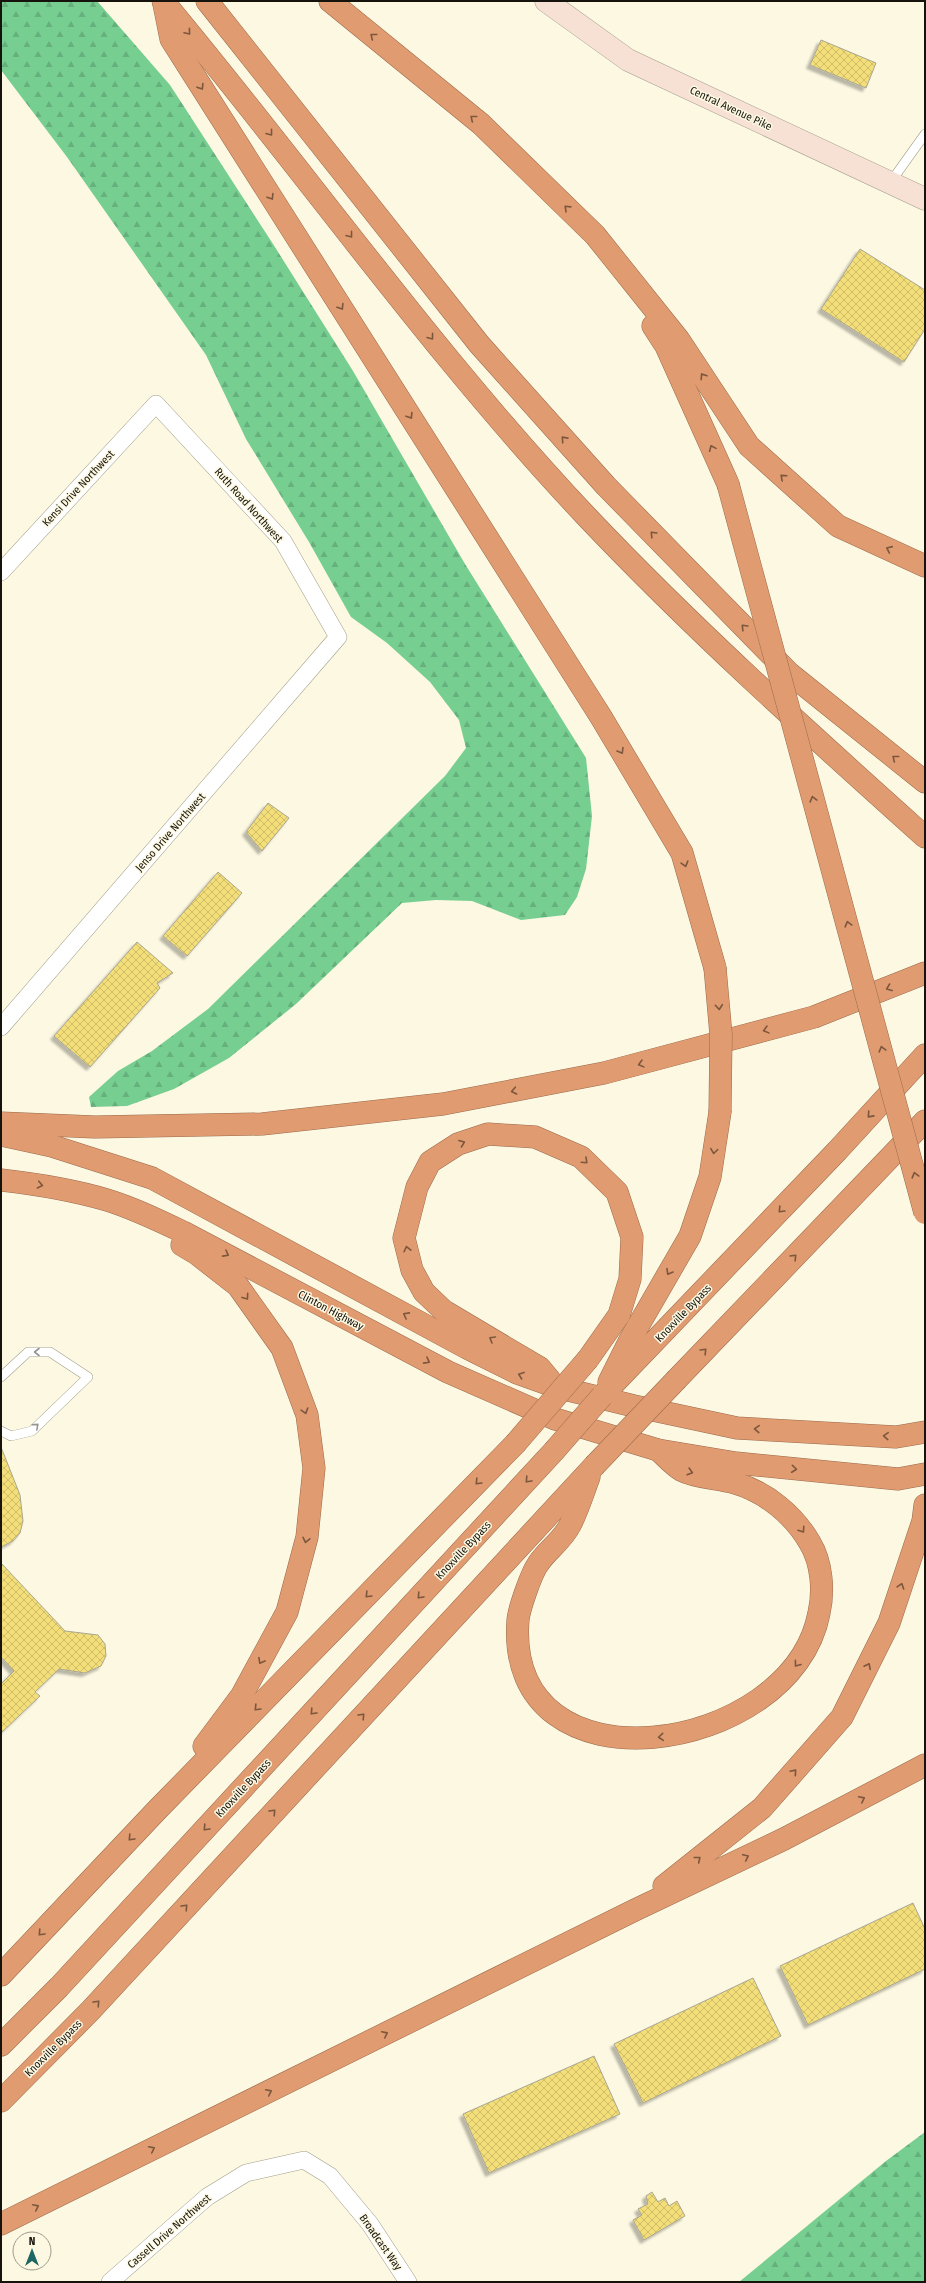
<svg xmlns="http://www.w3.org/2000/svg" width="926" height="2283" font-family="'Fira Sans Condensed',sans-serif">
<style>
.forest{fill:url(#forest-firs)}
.building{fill:url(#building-cross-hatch);stroke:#a9a692;filter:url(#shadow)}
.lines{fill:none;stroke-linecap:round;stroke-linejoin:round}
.lane-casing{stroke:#a19d89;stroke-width:10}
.street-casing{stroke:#a19d89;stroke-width:18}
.secondary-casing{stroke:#a19d89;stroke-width:23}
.highway-casing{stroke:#9a6b4d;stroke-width:23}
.lane{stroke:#fff;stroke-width:9}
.street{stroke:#fff;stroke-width:17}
.secondary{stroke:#f6e1d4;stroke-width:22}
.highway{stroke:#e19b70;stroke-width:22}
.highway-bridge-casing{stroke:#9a6b4d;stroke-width:23;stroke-linecap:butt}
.highway-bridge{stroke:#e19b70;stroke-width:22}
.oneway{stroke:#7b573e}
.oneway2{stroke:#969592}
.labels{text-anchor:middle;stroke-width:3;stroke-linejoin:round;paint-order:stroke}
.street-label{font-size:11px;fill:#15130c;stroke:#fcf8e2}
</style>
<defs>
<pattern id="forest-firs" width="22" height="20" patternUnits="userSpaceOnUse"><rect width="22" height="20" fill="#76ce91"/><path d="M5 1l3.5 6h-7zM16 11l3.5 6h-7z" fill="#65b07c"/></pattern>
<pattern id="building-cross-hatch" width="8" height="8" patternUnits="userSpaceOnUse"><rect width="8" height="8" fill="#f3de7a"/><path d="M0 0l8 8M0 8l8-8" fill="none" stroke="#cfbe68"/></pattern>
<filter id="shadow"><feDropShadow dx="-3.5" dy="3.5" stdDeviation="1" flood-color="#0004"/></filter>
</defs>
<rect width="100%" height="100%" fill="#fcf8e2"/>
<g class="forest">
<polygon points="1,1 97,1 170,85 273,244 353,371 465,564 586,758 592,816 586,869 577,897 565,915 521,920 472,901 436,900 402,903 296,1004 229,1058 174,1089 127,1106 91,1107 89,1097 118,1071 152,1051 208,1009 445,776 466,748 459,720 430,682 387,643 351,617 309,542 246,439 206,355 67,157 1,70"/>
<polygon points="925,2132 925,2282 739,2282 886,2161"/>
</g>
<g class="building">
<polygon points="821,40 876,63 866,88 810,65"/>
<polygon points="860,249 925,290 925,329 904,362 821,309"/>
<polygon points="268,803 289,818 262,851 246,832"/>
<polygon points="218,872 242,893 187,956 163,936"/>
<polygon points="137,942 173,973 157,983 160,988 90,1067 54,1036"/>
<polygon points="1,1447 20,1495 23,1521 20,1533 13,1541 1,1547"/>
<polygon points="1,1563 65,1631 98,1635 105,1644 106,1656 101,1666 85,1673 59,1669 35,1692 40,1696 1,1733 1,1684 14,1671 1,1657"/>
<polygon points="913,1903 925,1929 925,1969 808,2025 780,1966"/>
<polygon points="753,1978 781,2036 643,2103 614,2044"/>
<polygon points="594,2056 620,2114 489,2173 463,2114"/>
<polygon points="652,2192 658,2202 665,2198 669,2206 677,2201 685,2216 644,2240 633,2220 642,2215 638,2209 648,2204 646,2196"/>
</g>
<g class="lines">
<g class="lane-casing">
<g id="lane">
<polyline points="890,183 925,134"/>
<polyline points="1,1377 28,1352 50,1352 88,1377 32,1431 11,1436 1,1431"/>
</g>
</g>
<g class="street-casing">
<g id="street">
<polyline points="1,572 156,404 283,541 338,637 1,1027"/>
<polyline points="110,2282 207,2197 246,2173 304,2160 330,2176 370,2224 408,2282"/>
</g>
</g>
<g class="secondary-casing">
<polyline id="secondary" points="546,1 628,60 925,199"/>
</g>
<g class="highway-casing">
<g id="highway">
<path d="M163,1C305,171 433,354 586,516C693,629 809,733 925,837"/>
<polyline points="207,1 479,344 606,486 789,673 925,782"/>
<polyline points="330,1 481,124 595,235 679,340 749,446 838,526 925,566"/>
<polyline points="164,4 171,39 601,717 682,853 715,968"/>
<polyline points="653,326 666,346 728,484"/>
<polyline points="1,1123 95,1127 262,1124 443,1104 604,1073 814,1017 925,973"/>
<polyline points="1,1135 52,1146 152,1178 467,1348 517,1373 556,1387 634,1406 737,1428 896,1437 925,1432"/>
<path d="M1,1180C36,1184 73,1190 107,1200C133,1208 158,1220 183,1232L448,1372L555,1419L658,1450L736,1463L898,1479L925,1474"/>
<polyline points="182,1245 197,1254 238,1286 282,1348 307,1415 314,1468 307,1537 287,1612 242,1695 204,1746"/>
<polyline points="677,1379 925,1121"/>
<polyline points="550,1380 540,1368 444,1311 424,1292 412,1270 404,1238 417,1187 430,1162 458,1144 488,1134 535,1137 581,1157 617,1192 632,1237 630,1279 619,1315 588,1359"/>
<polyline points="609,1382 630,1340 690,1236 710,1177 720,1112"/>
<polyline points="602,1396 837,1151 925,1055"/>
<path d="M589,1477C583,1493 578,1510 570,1525C563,1540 547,1550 538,1564C531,1574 519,1609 518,1620C504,1799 792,1756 819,1613C824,1591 822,1563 810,1543C794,1515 766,1492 735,1483C718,1478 696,1478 681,1470C673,1465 665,1456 658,1450"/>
<polyline points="664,1886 762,1808 842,1717 889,1623 923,1521 925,1505"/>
<polyline points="1,1975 157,1810 515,1444"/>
<polyline points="1,2045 59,1987 554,1451"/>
<polyline points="1,2101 91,2010 594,1466"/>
<polyline points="1,2224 635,1910 784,1839 925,1765"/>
</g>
</g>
<use href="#lane" class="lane"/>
<use href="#street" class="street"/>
<use href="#secondary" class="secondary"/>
<use href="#highway" class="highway"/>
<g class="highway-bridge-casing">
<g id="highway-bridge">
<polyline points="728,484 925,1213"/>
<polyline points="715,968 721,1035 720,1112"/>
<polyline points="515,1444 588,1359"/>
<polyline points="554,1451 602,1396"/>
<polyline points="594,1466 677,1379"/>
</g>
</g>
<use href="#highway-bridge" class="highway-bridge"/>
</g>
<defs><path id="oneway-chevron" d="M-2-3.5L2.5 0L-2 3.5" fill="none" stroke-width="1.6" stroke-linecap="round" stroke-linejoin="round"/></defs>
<g class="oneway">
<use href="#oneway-chevron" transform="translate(188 32) rotate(50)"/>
<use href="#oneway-chevron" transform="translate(373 36) rotate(-141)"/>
<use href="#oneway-chevron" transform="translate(201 87) rotate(58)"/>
<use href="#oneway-chevron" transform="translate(473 118) rotate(-141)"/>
<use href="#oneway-chevron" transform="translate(270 133) rotate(52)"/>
<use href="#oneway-chevron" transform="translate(271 197) rotate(58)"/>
<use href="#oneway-chevron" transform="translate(567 208) rotate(-136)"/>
<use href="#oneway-chevron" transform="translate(350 235) rotate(52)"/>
<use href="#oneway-chevron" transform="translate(341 307) rotate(58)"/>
<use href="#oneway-chevron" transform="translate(431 337) rotate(52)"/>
<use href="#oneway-chevron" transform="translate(703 376) rotate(-123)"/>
<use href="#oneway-chevron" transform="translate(410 416) rotate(58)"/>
<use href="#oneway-chevron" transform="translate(564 439) rotate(-132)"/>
<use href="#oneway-chevron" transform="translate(712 448) rotate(-114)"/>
<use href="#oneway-chevron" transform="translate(783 477) rotate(-138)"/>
<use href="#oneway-chevron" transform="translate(653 534) rotate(-134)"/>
<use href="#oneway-chevron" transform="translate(889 549) rotate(-156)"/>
<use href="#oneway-chevron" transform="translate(744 627) rotate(-134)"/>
<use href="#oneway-chevron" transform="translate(621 751) rotate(59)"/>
<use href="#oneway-chevron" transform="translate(895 758) rotate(-141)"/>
<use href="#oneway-chevron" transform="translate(813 799) rotate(-105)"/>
<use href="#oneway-chevron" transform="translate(685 864) rotate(74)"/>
<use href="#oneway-chevron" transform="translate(848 924) rotate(-105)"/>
<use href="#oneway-chevron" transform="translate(889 988) rotate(159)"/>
<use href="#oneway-chevron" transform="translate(719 1007) rotate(85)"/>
<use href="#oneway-chevron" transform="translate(766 1030) rotate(165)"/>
<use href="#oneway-chevron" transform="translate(882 1049) rotate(-105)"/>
<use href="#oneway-chevron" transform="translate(641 1064) rotate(165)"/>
<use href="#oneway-chevron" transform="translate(514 1091) rotate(169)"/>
<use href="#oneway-chevron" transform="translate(870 1115) rotate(132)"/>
<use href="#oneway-chevron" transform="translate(462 1143) rotate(-21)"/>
<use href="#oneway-chevron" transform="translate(714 1151) rotate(98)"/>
<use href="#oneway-chevron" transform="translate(585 1161) rotate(43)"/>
<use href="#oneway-chevron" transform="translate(915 1175) rotate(-105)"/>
<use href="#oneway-chevron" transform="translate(40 1185) rotate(12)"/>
<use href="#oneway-chevron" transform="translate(781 1210) rotate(134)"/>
<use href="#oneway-chevron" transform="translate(407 1249) rotate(-103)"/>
<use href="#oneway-chevron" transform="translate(226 1254) rotate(28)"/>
<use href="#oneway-chevron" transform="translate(794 1257) rotate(-46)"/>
<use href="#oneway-chevron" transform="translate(669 1272) rotate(120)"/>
<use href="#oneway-chevron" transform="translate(246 1297) rotate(54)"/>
<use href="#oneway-chevron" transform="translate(406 1315) rotate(-152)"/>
<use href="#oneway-chevron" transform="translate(492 1339) rotate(-150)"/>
<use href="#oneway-chevron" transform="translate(704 1351) rotate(-46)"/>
<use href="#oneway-chevron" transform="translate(427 1361) rotate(28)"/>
<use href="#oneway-chevron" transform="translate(521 1375) rotate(-160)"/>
<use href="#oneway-chevron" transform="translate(305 1411) rotate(73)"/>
<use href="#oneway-chevron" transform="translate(757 1429) rotate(-177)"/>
<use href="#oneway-chevron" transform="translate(886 1436) rotate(-177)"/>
<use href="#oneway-chevron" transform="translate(794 1469) rotate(6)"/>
<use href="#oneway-chevron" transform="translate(690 1472) rotate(16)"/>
<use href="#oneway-chevron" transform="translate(528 1480) rotate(133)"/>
<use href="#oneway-chevron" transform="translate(478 1482) rotate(134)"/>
<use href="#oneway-chevron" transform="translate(802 1530) rotate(56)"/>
<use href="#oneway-chevron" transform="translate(306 1540) rotate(102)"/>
<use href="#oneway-chevron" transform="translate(901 1586) rotate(-72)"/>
<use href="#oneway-chevron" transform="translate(368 1595) rotate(134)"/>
<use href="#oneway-chevron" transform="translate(420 1596) rotate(133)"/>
<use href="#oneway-chevron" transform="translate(261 1661) rotate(119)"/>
<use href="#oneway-chevron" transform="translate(797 1664) rotate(127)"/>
<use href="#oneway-chevron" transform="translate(868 1666) rotate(-63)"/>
<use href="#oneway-chevron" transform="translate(257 1708) rotate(134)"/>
<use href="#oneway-chevron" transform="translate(313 1712) rotate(133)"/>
<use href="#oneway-chevron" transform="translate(362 1716) rotate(-47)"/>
<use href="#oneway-chevron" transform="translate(661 1737) rotate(175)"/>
<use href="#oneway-chevron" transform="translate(794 1772) rotate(-49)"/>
<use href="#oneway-chevron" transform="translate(862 1799) rotate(-27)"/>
<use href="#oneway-chevron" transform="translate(273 1812) rotate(-47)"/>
<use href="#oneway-chevron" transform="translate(206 1828) rotate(133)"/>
<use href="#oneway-chevron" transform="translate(131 1838) rotate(133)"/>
<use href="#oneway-chevron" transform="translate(746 1857) rotate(-25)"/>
<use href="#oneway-chevron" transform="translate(698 1859) rotate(-39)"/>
<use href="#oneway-chevron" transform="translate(185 1907) rotate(-47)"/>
<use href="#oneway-chevron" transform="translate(41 1933) rotate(133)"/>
<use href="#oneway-chevron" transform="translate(97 2003) rotate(-47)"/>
<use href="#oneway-chevron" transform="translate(385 2034) rotate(-26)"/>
<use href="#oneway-chevron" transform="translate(269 2092) rotate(-26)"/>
<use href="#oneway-chevron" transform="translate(152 2149) rotate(-26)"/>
<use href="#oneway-chevron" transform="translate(36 2207) rotate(-26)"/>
</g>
<g class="oneway2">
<use href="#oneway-chevron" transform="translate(37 1352) rotate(180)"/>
<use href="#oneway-chevron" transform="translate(36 1426) rotate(-42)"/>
</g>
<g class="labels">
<g class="street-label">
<text transform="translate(731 108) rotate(25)" y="4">Central Avenue Pike</text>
<text transform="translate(78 488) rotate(-47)" y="4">Kensi Drive Northwest</text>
<text transform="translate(249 505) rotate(48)" y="4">Ruth Road Northwest</text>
<text transform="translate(170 832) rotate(-49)" y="4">Jenso Drive Northwest</text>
<text transform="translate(331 1310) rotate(28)" y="4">Clinton Highway</text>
<text transform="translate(683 1313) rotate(-46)" y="4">Knoxville Bypass</text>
<text transform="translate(463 1550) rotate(-47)" y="4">Knoxville Bypass</text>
<text transform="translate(243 1788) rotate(-47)" y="4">Knoxville Bypass</text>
<text transform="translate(53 2048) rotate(-45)" y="4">Knoxville Bypass</text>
<text transform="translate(169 2231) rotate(-41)" y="4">Cassell Drive Northwest</text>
<text transform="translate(381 2242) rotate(55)" y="4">Broadcast Way</text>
</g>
</g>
<rect width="926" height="2283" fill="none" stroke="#15130c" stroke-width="4"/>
<g transform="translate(32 2251)"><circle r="19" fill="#fcf8e2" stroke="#a09c8c"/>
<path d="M0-3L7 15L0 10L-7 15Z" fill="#1d6864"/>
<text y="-6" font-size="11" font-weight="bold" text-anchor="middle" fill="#15130c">N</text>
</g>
</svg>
